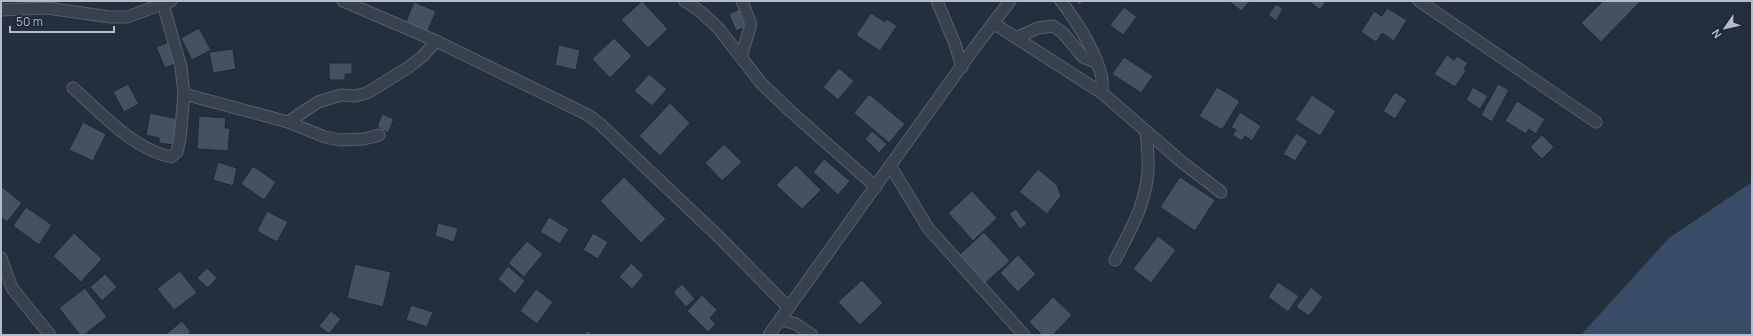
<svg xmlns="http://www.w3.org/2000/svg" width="1753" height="336" font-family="Manrope,sans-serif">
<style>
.water{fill:#394c67}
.building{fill:#455162;stroke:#1f2835}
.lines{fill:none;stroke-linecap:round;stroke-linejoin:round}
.minor-casing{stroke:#565f6c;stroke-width:13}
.minor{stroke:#38414e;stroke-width:11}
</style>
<rect width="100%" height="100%" fill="#242f3e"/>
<polygon class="water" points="1752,182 1752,335 1581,335 1669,238"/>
<g class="building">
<polygon points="642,1 668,29 648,48 621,20"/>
<polygon points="1074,1 1083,1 1080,5"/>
<polygon points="1229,1 1250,1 1241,11"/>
<polygon points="1309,1 1326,1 1320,10"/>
<polygon points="1603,1 1641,1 1601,42 1581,23"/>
<polygon points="414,2 436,11 427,33 405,24"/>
<polygon points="1276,4 1283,9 1276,21 1268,15"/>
<polygon points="1124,7 1137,17 1123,35 1110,25"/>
<polygon points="1387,8 1407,20 1394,41 1382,33 1376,42 1361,32 1374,11 1382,16"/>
<polygon points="740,9 748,26 736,31 729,14"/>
<polygon points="871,13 885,22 887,19 897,26 880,51 856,35"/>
<polygon points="199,28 211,50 192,60 181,38"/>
<polygon points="614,38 632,56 610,78 592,59"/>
<polygon points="169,42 177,63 165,68 156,47"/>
<polygon points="559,45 580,50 576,70 555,65"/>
<polygon points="233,49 236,69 213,73 209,52"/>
<polygon points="1447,55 1454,60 1457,56 1468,63 1464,69 1466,71 1455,87 1434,74"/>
<polygon points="1124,57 1153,76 1141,93 1112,74"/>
<polygon points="329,63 352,63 352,74 345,74 345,80 329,80"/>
<polygon points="839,68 854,81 838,100 823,87"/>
<polygon points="649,74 667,89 652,106 634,91"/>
<polygon points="128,84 139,104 124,112 113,92"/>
<polygon points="1498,84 1509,90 1492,122 1481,115"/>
<polygon points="1217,87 1240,101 1222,130 1199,116"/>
<polygon points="1473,87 1488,96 1480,109 1466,100"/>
<polygon points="1395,92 1407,100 1395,119 1383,111"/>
<polygon points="869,94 905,124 889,143 854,113"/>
<polygon points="1312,95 1336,111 1320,136 1295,120"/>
<polygon points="1517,101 1545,119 1536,134 1529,129 1526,134 1505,121"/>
<polygon points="670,103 690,123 660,156 639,136"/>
<polygon points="1240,112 1261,126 1252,141 1245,136 1242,141 1232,135 1236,130 1231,127"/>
<polygon points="150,113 178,119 173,145 159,143 159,138 146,135"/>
<polygon points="382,114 394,119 388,133 377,127"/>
<polygon points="199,116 226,118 225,128 230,128 228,151 197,149"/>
<polygon points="83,122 106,134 93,161 69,150"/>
<polygon points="872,131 887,144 879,153 865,139"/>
<polygon points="1296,133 1308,141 1295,161 1283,154"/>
<polygon points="1542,135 1554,147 1542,159 1530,147"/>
<polygon points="724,144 742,162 722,181 705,163"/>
<polygon points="824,159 850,181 838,195 813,172"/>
<polygon points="218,162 237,168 233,186 213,180"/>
<polygon points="796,165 821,190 802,209 776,185"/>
<polygon points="253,166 276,182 264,200 241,184"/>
<polygon points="1038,169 1057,185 1061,196 1047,214 1019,192"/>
<polygon points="624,177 666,219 641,243 600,201"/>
<polygon points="1180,177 1215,200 1195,231 1160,207"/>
<polygon points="1,186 22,203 7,222 1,217"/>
<polygon points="972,191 997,218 973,241 948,213"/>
<polygon points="26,207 52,225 39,245 13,226"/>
<polygon points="1016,209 1027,224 1020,229 1009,214"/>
<polygon points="267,211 288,222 277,242 257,231"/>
<polygon points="549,217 569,229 560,244 540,232"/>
<polygon points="438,223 458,228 454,242 435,236"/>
<polygon points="984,232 1010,261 984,284 958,256"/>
<polygon points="74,233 102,259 81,282 53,256"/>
<polygon points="593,233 608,242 598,259 583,250"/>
<polygon points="1158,236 1176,250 1151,283 1133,269"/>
<polygon points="527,241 543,254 524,277 508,263"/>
<polygon points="1018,255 1036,274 1018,292 1000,273"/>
<polygon points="631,263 644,275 632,289 619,277"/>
<polygon points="355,264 391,272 383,307 347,298"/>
<polygon points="508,266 525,281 515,294 498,279"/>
<polygon points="207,268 217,278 208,288 197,278"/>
<polygon points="180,271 197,293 174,310 157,289"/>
<polygon points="105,274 117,287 102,301 90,287"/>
<polygon points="862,280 883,303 860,325 838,302"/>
<polygon points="1278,282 1299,296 1288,312 1268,297"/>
<polygon points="682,284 695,299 686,307 673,292"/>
<polygon points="1311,287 1323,297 1309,316 1296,307"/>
<polygon points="85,288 107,317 84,335 80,335 59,308"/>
<polygon points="536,289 553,302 537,324 520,311"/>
<polygon points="702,295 717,310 710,318 716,324 708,332 687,311"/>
<polygon points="1053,297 1072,315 1053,335 1042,335 1029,322"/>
<polygon points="411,305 433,312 427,327 406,320"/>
<polygon points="331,311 341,319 329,334 319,326"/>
<polygon points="182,321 191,332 187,335 165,335"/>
<polygon points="588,331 593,335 585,335"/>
</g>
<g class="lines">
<g class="minor-casing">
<g id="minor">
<polyline points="343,1 436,41 588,115 600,124 720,238 788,307"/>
<polyline points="685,1 701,12 719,29 761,83 788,109 876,187"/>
<polyline points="937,1 955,44 962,67"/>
<path d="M1061,1C1077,22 1094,49 1101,74C1103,80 1102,87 1102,93"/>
<polyline points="1419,1 1596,122"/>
<polyline points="1,10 47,8 110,17 127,17 171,1"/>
<polyline points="993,23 1102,93 1183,163 1221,192"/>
<polyline points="1016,38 1038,28 1053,26 1063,33 1083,57 1097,63"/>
<polyline points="741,57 751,24 742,1"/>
<path d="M73,88C101,113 133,149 171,157L177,152L180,139L184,94L181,67L163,4"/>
<polyline points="184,94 288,122 325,137 340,140 364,139 379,135"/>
<polyline points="288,122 318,102 341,95 355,96 367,93 409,67 423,56 436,41"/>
<polyline points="891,167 928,228 1024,335"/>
<polyline points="1,258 12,288 50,335"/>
<path d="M1115,260C1130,231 1146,204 1148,171C1149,158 1147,144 1146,131"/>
<polyline points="780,319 796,324 812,335"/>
<polyline points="769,335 975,47 1010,1"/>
</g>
</g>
<use href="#minor" class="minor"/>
</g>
<rect width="1753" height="336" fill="none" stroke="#b4bcc9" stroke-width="4"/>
<g transform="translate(1725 28) rotate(236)" stroke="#1d2633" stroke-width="3" paint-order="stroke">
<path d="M0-3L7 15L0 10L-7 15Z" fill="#b4bcc9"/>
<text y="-6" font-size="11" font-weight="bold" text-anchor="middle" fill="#b4bcc9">N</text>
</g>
<path d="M10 26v6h104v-6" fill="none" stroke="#b4bcc9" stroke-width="2"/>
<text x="16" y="26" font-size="12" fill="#b4bcc9" stroke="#1d2633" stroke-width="3" paint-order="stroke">50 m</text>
</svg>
